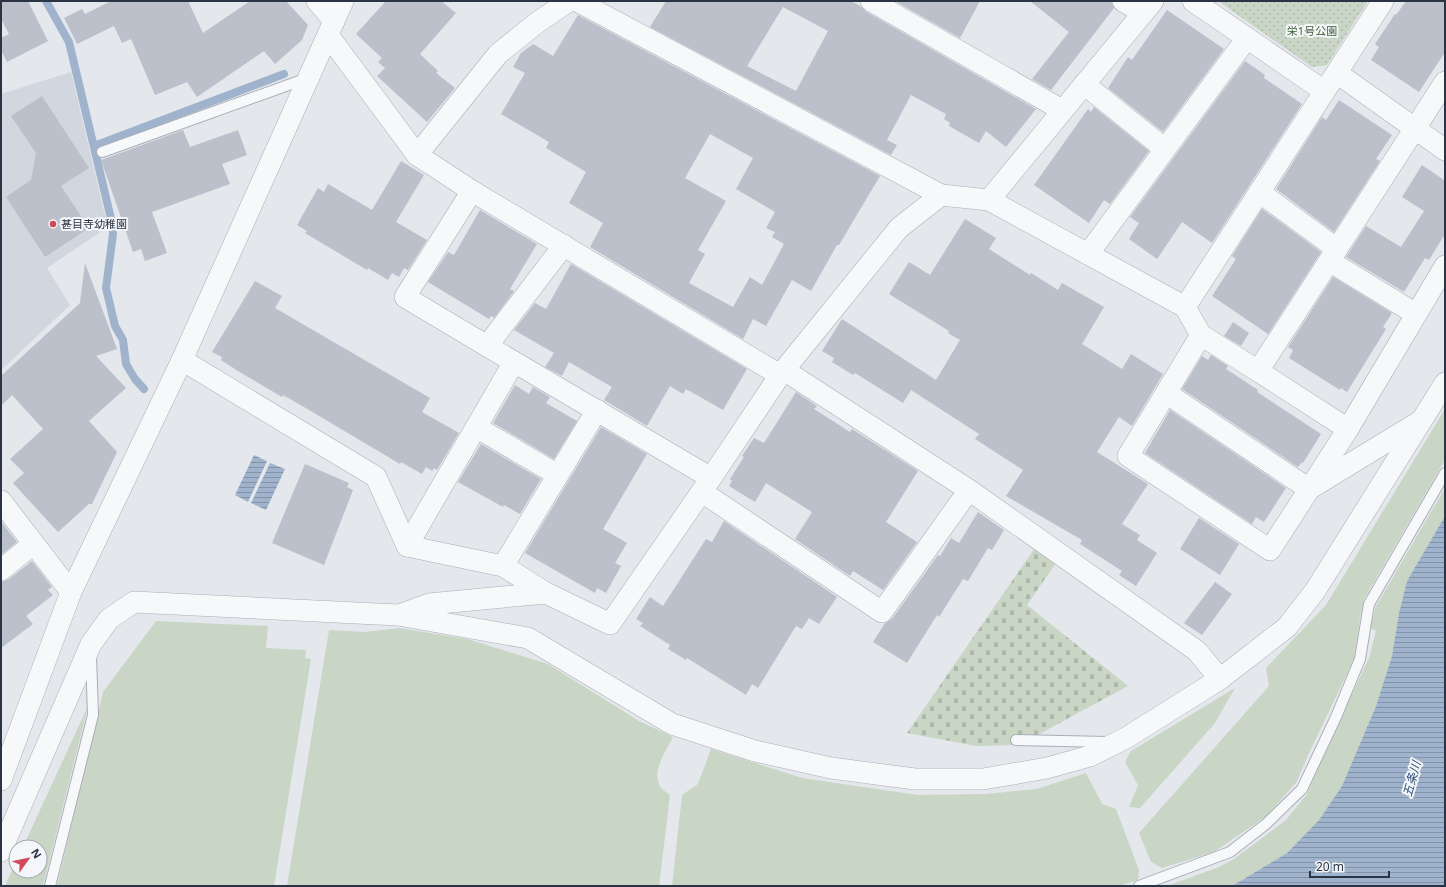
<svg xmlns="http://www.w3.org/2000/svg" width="1446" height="887" font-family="'Noto Sans','Noto Sans JP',sans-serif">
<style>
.built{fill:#d2d6de}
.green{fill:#c9d6c5}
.cemetery{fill:url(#cemetery-stones)}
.park{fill:url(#park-dots)}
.water{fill:url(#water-rules)}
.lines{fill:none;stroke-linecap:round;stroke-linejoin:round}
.stream{stroke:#9fb4cc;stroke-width:8}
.building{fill:#bbc0ca;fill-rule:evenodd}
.service-casing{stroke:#a9aeb7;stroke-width:12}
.minor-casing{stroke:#a9aeb7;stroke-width:22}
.service{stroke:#f7f8fa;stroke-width:10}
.minor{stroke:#f7f8fa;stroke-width:21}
.poi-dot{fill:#d1495b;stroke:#f4f6f9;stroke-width:1.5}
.labels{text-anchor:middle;stroke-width:4;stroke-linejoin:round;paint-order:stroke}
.park-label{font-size:11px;fill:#3f6138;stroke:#f4f6f9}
.poi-label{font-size:11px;fill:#2b3445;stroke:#f4f6f9;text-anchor:start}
.water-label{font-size:12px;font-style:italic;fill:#34527a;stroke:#f4f6f9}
</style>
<defs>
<pattern id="cemetery-stones" width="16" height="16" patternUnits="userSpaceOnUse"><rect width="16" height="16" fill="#c9d6c5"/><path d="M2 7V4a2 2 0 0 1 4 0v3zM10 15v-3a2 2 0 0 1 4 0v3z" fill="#adb8ab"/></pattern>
<pattern id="park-dots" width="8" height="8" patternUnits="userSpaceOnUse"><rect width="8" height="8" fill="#c9d6c5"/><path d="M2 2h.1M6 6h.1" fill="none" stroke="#adb8ab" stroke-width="1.8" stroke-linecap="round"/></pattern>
<pattern id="water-rules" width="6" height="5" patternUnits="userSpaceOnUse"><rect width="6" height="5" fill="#9fb4cc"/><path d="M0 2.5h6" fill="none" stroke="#8293a7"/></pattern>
</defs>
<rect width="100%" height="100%" fill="#e4e7ec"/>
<polygon class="built" points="71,72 106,220 105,229 47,268 70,305 1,370 1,94"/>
<g class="green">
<polygon points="1445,409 1445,460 1364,599 1360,618 1354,659 1311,749 1296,783 1265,817 1214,852 1162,868 1151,862 1139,833 1269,686 1266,668 1326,605"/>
<polygon points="1445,488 1445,516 1407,581 1399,613 1392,656 1376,706 1342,786 1319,820 1287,853 1232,886 1167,886 1219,867 1234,859 1286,820 1307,794 1320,762 1369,658 1376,631 1371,628 1375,608"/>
<polygon points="156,621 268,626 266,648 306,650 305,658 311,659 274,886 57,886 103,692"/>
<path d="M399,628L467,639L548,664L639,721L673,737C666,752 649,773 662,789C664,791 668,793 670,795L659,886H287L329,630L365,632Z"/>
<polygon points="1235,688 1215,723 1140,808 1129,807 1138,785 1125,762 1131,751"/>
<polygon points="88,706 43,886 5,886 16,861 16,871 40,871 40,847 23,847"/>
<polygon points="711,749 802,778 918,795 986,794 1037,789 1086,773 1102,804 1116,809 1139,870 1138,880 1119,886 672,886 682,795 698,784"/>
</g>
<polygon class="cemetery" points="1037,545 1058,560 1027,605 1128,686 1019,745 976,746 907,733"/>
<polygon class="park" points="1218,1 1368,1 1327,65 1312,67"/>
<g class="water">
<polygon points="254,455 267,461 248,502 235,495"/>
<polygon points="270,463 285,469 266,510 251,503"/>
<polygon points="1445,516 1445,886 1232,886 1287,853 1319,820 1342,786 1376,706 1392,656 1399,613 1407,581"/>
</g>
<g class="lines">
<g class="stream">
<polyline points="46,1 69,42 112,223 113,234 106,288 115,326 123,340 126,364 135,379 144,389"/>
<polyline points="94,146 284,74"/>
</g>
</g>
<g class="building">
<polygon points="1,1 28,1 48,41 7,62 1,50 1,38 9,34 1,19"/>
<polygon points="111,1 188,1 203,33 250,1 286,1 308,25 302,40 275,64 264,51 197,97 187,82 155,95 131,39 122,43 114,26 77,44 64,18 82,9 85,14"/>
<polygon points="386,1 441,1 456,13 420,54 438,71 436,73 455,88 427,122 377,76 385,68 378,62 382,58 356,34"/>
<path d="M666,1H851L860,6L865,11L1036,109L1006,147L986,131L979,143L949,126L950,123L944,119L946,114L911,95L887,140L897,145L891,155L650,27ZM783,7L828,31L796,91L747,66Z"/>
<polygon points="895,1 980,1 960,38"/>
<polygon points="1030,1 1111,1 1114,8 1051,90 1032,79 1069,32"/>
<polygon points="1406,1 1445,1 1445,52 1419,92 1371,60 1379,47 1375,44 1395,14 1396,15"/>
<polygon points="1167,10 1224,49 1163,132 1108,88 1128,57 1132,60"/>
<path d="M578,15L880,176L839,245H837L811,291L792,280L766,326L753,319L743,339L590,247L603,223L569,203L586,172L546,148L549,142L501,114L525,73L513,67L521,53L533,44L553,56ZM710,134L753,158L736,189L775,212L766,228L775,232L772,237L784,244L762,285L750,277L733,307L689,283L705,254L698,250L726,201L685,178Z"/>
<polygon points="1245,61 1265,75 1264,78 1302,104 1212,243 1182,222 1157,259 1129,239 1139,223 1130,217"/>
<polygon points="42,96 89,168 61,186 89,228 45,257 6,197 31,180 36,153 11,116"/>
<polygon points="1339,100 1392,135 1376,159 1380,161 1334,232 1276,189 1322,117 1326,120"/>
<polygon points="1094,107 1149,151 1110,204 1104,200 1089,223 1034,185 1088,109 1091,112"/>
<polygon points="183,130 190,147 238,130 247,155 222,164 230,184 152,212 167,253 145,261 141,249 133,252 101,160"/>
<polygon points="401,161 424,175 396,222 427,240 408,270 404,268 399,277 392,273 388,280 368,268 367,270 305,233 307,231 297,225 318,188 324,192 328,184 372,210"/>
<polygon points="1422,165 1444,180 1445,179 1445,234 1429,260 1425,258 1404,292 1346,257 1366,226 1401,247 1424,211 1402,197"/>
<polygon points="1262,209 1321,252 1268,334 1212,296 1236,259 1232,256"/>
<polygon points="480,210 537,244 510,289 514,291 494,318 491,316 489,319 428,282 448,252 454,255"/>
<polygon points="965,219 996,238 989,249 1030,275 1031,273 1058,290 1062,283 1104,307 1082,344 1122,369 1131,354 1163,374 1132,426 1119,417 1097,452 1148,484 1122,524 1140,535 1137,540 1157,553 1136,586 1119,575 1122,571 1080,544 1082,540 1006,496 1023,470 975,439 979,434 911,390 903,403 855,373 853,375 832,362 834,358 822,351 842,319 936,380 960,340 948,333 949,331 889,294 909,262 930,275"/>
<polygon points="85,263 117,349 96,356 126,388 89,421 117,452 92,504 89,504 58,532 13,483 24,473 10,459 43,429 12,395 1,406 1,376 80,303"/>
<polygon points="571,264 747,369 723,410 686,389 683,394 670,386 647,426 604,400 612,387 569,362 562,376 545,367 554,353 514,330 535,303 546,309"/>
<polygon points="1333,277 1392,313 1383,327 1386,329 1347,392 1341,388 1340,390 1289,358 1293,350 1288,347"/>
<polygon points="255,281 282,296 275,308 430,398 422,412 459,433 437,470 434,468 432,471 426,467 422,474 401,462 400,464 304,407 283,395 282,397 238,371 221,360 222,357 212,352"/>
<polygon points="1233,322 1249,333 1241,346 1224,336"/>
<polygon points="1211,355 1228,366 1226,369 1258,390 1257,392 1321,434 1303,463 1302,462 1298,467 1182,389 1202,356 1208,360"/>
<polygon points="515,385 529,394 533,387 550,397 546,403 577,421 554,459 493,423"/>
<polygon points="796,392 817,406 814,409 850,432 852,429 918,471 886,522 917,542 883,590 853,571 850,576 795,539 812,512 766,483 755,502 729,486 732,481 730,479 744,457 742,456 754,438 764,443"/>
<polygon points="1170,410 1286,488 1264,522 1256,517 1252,524 1145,453"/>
<polygon points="601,427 647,454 603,529 627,543 615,563 621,566 606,593 597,588 595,593 525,553"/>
<polygon points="481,444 541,479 520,514 504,505 503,507 458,482"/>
<polygon points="305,464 349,483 347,487 353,490 324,565 272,543"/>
<polygon points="978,512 1004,530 992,550 988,548 968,581 963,579 939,617 937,615 907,663 873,642 885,623 892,619 938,555 940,556 951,538 959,543"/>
<polygon points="1199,518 1239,544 1220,575 1180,549"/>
<polygon points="1,521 17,542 1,555"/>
<polygon points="724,521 837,597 819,624 809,618 802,629 796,626 758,688 752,684 746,695 687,658 686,660 668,649 670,645 640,626 643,623 636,619 650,597 663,606 706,539 712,542"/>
<polygon points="32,561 52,587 48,590 53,595 26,616 33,624 1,648 1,582 9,579"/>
<polygon points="1215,582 1232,594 1202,635 1184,623"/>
</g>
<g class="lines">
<g class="service-casing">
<g id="service">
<polyline points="102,152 308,78"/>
<polyline points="1016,740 1108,742"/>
<polyline points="50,886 93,715 91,656"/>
<polyline points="1139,886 1230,852 1266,824 1302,789 1336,717 1360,659 1369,604 1445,473"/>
</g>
</g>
<g class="minor-casing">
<g id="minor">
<polyline points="317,1 334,21"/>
<polyline points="577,1 941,195 989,200 1185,307 1201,335 1258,371 1445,82"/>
<polyline points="871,1 1062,110"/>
<polyline points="1123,1 1143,13"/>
<polyline points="1193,1 1324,91"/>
<polyline points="328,35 417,155 472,191 780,375"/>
<polyline points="1337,73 1445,150"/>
<polyline points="1084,84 1165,149"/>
<polyline points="417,155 498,54 538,22 569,1"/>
<polyline points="472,191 405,297 487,346 564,245"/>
<polyline points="1259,192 1337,249"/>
<polyline points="989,200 1153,1"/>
<polyline points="1088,254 1247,38"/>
<polyline points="1329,261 1416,314"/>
<polyline points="1185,307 1383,1"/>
<polyline points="1201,335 1128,456 1270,550 1348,429 1445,266"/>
<polyline points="487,346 711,478"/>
<polyline points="182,360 376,477 407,546"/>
<polyline points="784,370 969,490 1197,651 1220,679"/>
<polyline points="1258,371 1348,429"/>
<polyline points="1166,393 1309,489 1419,422"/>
<polyline points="476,427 558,475"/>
<polyline points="702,492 882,612 969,490"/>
<polyline points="1,501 71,592"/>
<polyline points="407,546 503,566 546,593 610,624 711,478 780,375 899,228 941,195"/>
<polyline points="407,546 514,362"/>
<polyline points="503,566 597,410"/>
<polyline points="1,570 33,544"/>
<polyline points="399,615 429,604 546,593"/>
<polyline points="1,780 71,592 182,360 343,1"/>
<polyline points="1,851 91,644 109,619 134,602 398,615 528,638 672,724 755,751 831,768 915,779 983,779 1047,768 1090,756 1126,738 1220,679 1287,627 1315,591 1445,383"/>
</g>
</g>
<use href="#service" class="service"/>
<use href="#minor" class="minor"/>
</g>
<circle class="poi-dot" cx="53" cy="224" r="4"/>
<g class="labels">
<g class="park-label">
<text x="1312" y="35">栄1号公園</text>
</g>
<g class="poi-label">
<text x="61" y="228">甚目寺幼稚園</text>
</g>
<g class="water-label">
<text transform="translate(1412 779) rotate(-74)" y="4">五条川</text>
</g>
</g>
<rect width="1446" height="887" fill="none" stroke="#2b3445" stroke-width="4"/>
<g transform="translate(28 859) rotate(57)"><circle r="19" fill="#f4f6f9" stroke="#a4a8b1"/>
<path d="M0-3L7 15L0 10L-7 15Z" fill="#d1495b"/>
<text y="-6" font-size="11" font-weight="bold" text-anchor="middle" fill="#2b3445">N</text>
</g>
<path d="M1310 871v6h79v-6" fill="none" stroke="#2b3445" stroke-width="2"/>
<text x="1316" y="871" font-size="12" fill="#2b3445" stroke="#f4f6f9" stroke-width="3" paint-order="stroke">20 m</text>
</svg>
